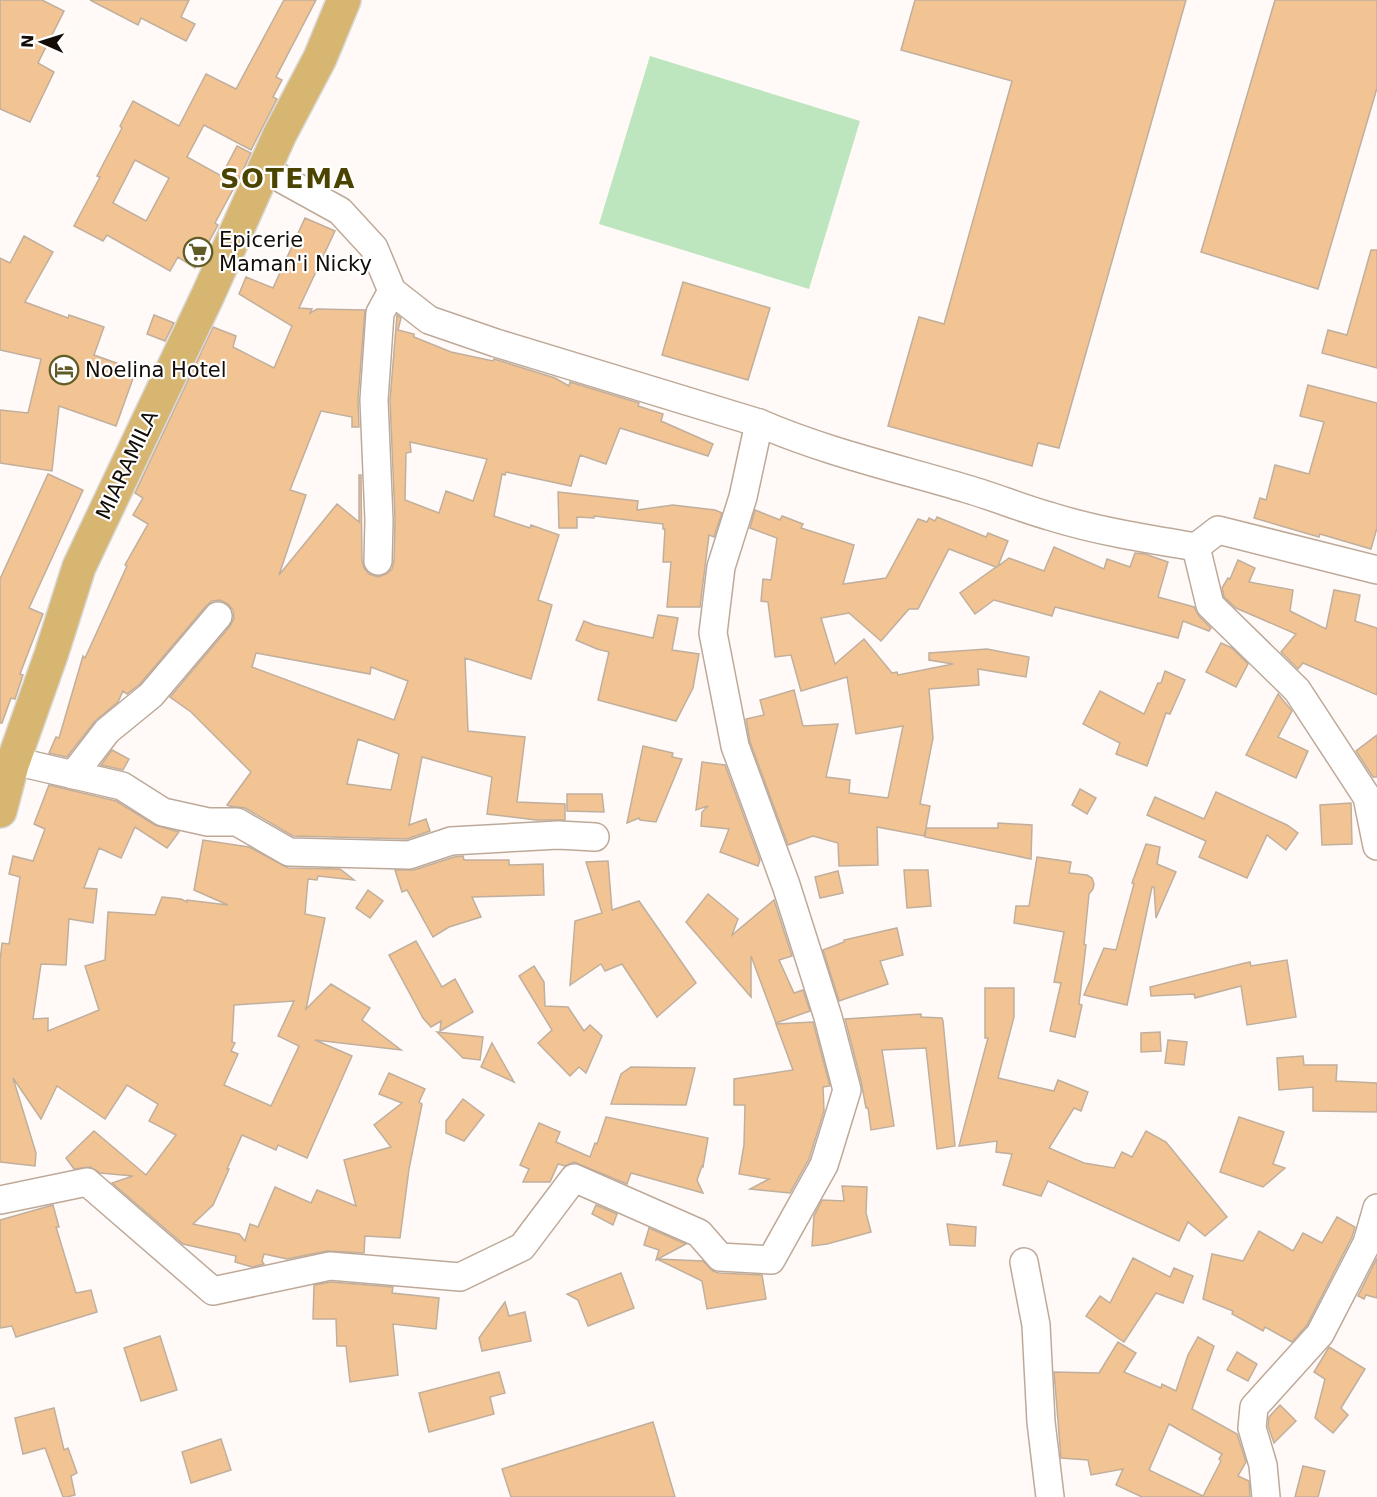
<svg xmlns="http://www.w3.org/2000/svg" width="1377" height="1497" font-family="'DejaVu Sans',sans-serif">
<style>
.pitch{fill:#bde5be}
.building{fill:#f2c393;stroke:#c1af9d;stroke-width:1.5;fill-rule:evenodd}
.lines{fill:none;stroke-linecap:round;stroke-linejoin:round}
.street-casing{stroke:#bea999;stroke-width:30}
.primary-casing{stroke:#d9d8d7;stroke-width:36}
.street{stroke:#fff;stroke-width:27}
.primary{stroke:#d6b670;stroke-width:33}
.labels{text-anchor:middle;stroke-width:4.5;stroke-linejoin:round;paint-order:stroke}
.poi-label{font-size:21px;fill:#130c07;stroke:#fff;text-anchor:start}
.street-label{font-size:21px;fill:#130c07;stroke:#fff}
.district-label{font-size:27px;font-weight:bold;letter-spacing:1.5px;fill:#4b4300;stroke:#fff}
</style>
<rect width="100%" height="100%" fill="#fffaf7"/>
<polygon class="pitch" points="650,56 860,121 809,289 599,224"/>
<g class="building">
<polygon points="0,0 42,0 64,11 38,63 54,72 30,122 0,109"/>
<polygon points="90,0 189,0 181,17 195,24 186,41 141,18 138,25"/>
<path d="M284,0H316L276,77L282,80L273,97L277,99L251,150L204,125L187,157L236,184L215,223L218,225L195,268L178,257L170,271L107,235L103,241L74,226L100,177L97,176L122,128L120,126L133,101L179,126L206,74L236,89ZM135,160L169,178L146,221L113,203Z"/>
<polygon points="915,0 1186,0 1059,448 1038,443 1032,466 888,426 919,317 944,324 1012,81 901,50"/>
<polygon points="1275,0 1377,0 1377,88 1318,289 1201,252"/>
<polygon points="237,146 251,153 238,181 223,173"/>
<path d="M305,218L335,231L299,308L312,309L310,313L317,309L365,310L358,399L359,427H352V417L321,411L290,490L306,495L279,575L337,504L359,522V475H361L362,561L364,568L369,574L378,577L386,574L392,569L394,561L395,519L390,400L397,315L401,318L398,330L414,334V337L451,352L493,361L494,359L555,378L569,386L570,382L639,403L638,406L663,414L661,421L713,444L708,456L620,428L606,464L580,455L571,486L506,472L505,475L502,474L494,516L530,528L531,525L559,535L538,600L552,605L531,679L465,658L468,731L525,737L517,802L565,804V820H536L487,814L492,777L422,757L409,825L426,819L430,831L407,839L293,836L245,808L229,806L227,805L251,772L191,712L170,697L230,626L234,618L233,610L228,604L220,600L212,601L206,606L140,684L127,694L123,691L118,702L95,721L67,757L49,753L56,737L59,738L83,656L85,658L127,566L125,565L148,524L133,515L143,498L135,493L213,327L236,336L233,347L274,368L292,326L239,294L246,277L273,288ZM410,442L487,459L473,501L446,491L439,513L405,500L406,453L411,452ZM256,653L370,674L371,667L408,681L394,720L252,667ZM358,739L399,754L391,790L347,784Z"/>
<polygon points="24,236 53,252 25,302 68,318 69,315 104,327 94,355 136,370 116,426 59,406 52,471 0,463 0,410 28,413 41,359 0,350 0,258 10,263"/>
<polygon points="1371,250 1377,250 1377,368 1322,353 1328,330 1347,335"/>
<polygon points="683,282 770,308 748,380 662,355"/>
<polygon points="154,315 174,323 165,341 147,334"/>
<polygon points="1308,385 1377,403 1377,528 1371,549 1320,534 1319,537 1254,518 1260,498 1266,500 1275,465 1309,474 1324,422 1300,416"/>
<polygon points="48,474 83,490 29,608 43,614 20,674 23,675 15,699 11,698 2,723 0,723 0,579"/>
<polygon points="558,492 638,501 637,510 673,505 715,510 722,513 714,537 709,535 700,607 667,607 671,562 663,562 665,529 663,529 663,524 594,516 594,518 577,517 577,528 559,528"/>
<polygon points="755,510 780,520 782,516 803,524 801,528 854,545 843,584 886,578 918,519 927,522 929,518 935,521 937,517 986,537 988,533 1008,541 998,566 1009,558 1044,571 1054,547 1104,569 1107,559 1130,567 1135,553 1145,554 1168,562 1158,597 1194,607 1199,616 1211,628 1209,631 1183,621 1178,638 1055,607 1052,616 994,600 975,614 960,593 996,567 949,549 918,609 909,609 881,641 849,613 821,618 835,664 864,639 892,673 897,672 898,675 953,664 929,660 929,653 987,649 1029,657 1026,677 978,669 979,685 929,689 933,738 920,804 930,806 926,828 998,828 998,823 1032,825 1031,859 925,837 926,829 924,836 877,827 878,865 839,866 838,843 813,836 788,845 750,742 746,719 764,715 760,700 794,690 803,726 838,724 826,777 850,780 849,793 888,798 903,726 856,734 847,677 801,691 791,655 775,657 768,602 761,601 763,579 771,580 777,538 750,528"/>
<polygon points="1238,560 1255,568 1249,582 1293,590 1290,611 1326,629 1334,590 1360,595 1355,621 1377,628 1377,695 1303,663 1298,669 1281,652 1296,634 1236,608 1224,597 1222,588 1228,578 1230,579"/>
<polygon points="658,615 678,618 672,650 699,654 693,688 676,721 598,700 609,652 597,649 576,640 584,621 594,625 653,638"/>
<polygon points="1221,643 1232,648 1248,664 1236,687 1206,672"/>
<polygon points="1165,671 1185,680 1170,714 1166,713 1147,766 1116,754 1120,743 1083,724 1100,691 1144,714 1158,683 1161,683"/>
<polygon points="1278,694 1292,711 1278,737 1308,751 1296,778 1246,755"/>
<polygon points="1377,735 1377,777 1373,777 1356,751"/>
<polygon points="643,746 673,753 672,757 682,759 656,822 640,820 639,818 627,823"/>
<polygon points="112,750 129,759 123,770 101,765"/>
<polygon points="702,762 725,765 760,860 758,866 720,852 729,829 701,826 702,812 708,806 696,810"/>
<path d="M49,785L116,801L155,825L179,832L167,848L135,827L121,858L99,848L84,888L97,889L93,923L69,919L66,965L41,964L33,1019L48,1018V1031L99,1010L85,966L105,960L108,912L155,915L162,897L181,899L187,902V900L228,905L194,890L203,840L249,847L288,868L340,869L354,880L318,876L317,880L308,879L305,914L325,918L306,1009L331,984L370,1008L362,1020L401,1050L315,1040L352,1056L307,1158L278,1145L276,1150L242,1135L227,1169H229L213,1205L193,1224L239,1234L245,1241L250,1224L258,1227L275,1187L311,1203L317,1190L356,1206L344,1160L391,1147L374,1125L402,1103L379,1094L389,1073L425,1089L419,1102L422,1104L409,1169L400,1238L365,1236L364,1253L327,1251L287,1259L264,1254L262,1261L264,1264L252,1267L235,1262L236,1256L183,1244L112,1183L133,1176L100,1173L90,1167L74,1169L66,1158L94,1131L146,1175L176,1135L149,1121L158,1104L127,1085L105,1119L57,1086L41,1119L13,1078L36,1153L35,1166L0,1162V961L2,943L9,944L20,877L9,874L13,856L33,861L45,829L34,824ZM294,1001L278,1036L299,1046L271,1106L224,1085L238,1054L231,1051L235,1043L232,1042L234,1005Z"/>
<polygon points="1080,789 1096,798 1087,814 1072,805"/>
<polygon points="1216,792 1287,825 1298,833 1286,850 1267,835 1247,878 1199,857 1206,841 1147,815 1155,797 1204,819"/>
<polygon points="567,794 602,794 604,812 567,811"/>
<polygon points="1351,803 1352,844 1322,845 1320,805"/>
<polygon points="1146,844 1160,847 1157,864 1176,872 1156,918 1154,887 1152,887 1127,1005 1084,995 1104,948 1116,950 1134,884 1132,883"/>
<polygon points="463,856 464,860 509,860 509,865 543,864 544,895 472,897 481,917 449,927 433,937 407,890 402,892 395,870 414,870 454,857"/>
<polygon points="1037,857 1071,862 1069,873 1087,875 1092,878 1094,884 1093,889 1089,894 1084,944 1086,945 1079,1004 1082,1005 1075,1037 1050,1031 1061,983 1054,982 1064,932 1014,923 1016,906 1029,906"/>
<polygon points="608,861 612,910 639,901 696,983 657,1017 622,964 605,971 601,964 570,985 575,921 602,913 586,862"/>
<polygon points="904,870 928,870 931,906 907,908"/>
<polygon points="838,871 843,893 820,898 815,877"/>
<polygon points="368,890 383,901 370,918 356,908"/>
<polygon points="708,894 738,919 732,935 774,900 792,956 779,960 794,993 803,990 810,1011 776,1023 751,956 751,997 686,922"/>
<polygon points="897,928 903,955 880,961 888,984 839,1001 823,950 844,942 844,940"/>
<polygon points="416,941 442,987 455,979 473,1012 440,1031 441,1021 431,1027 423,1018 389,955"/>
<polygon points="1287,960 1296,1017 1247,1025 1241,986 1195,998 1194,994 1151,996 1150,987 1241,964 1250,962 1251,966"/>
<polygon points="534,966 544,982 545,1006 568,1007 584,1031 590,1025 602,1036 586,1073 579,1067 570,1076 538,1043 552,1030 519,976"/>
<polygon points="985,988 1014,988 1014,1017 998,1078 1054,1091 1058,1080 1088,1092 1081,1111 1074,1108 1049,1148 1084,1163 1114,1168 1122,1152 1132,1157 1146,1131 1166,1142 1227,1217 1205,1236 1188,1222 1179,1241 1048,1181 1041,1196 1003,1185 1012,1154 996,1152 997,1141 959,1146 988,1038 985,1038"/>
<polygon points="921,1014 921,1017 942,1018 943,1021 955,1146 937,1149 926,1048 882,1050 894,1126 871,1130 868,1108 866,1108 861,1081 845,1019"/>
<polygon points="813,1022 830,1086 823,1087 824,1111 809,1159 790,1193 750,1189 769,1179 739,1174 744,1145 745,1105 734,1105 734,1079 793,1070 776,1024"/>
<polygon points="437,1032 483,1037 480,1060 463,1058"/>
<polygon points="1160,1032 1161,1051 1141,1052 1141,1033"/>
<polygon points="1168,1040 1187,1042 1184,1065 1165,1063"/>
<polygon points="492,1043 514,1082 481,1067"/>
<polygon points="1303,1056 1304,1065 1337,1065 1336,1081 1377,1083 1377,1112 1313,1111 1313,1087 1279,1090 1277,1058"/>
<polygon points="631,1067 695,1068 686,1105 611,1104 621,1074"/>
<polygon points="463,1099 484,1115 464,1141 446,1133 446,1121"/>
<polygon points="606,1117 708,1138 703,1167 702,1166 697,1180 703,1193 631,1173 627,1184 574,1162 565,1166 558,1164 550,1182 523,1182 529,1169 520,1165 539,1123 560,1132 556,1142 590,1157 595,1143 597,1144"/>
<polygon points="1239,1117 1284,1132 1273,1164 1285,1168 1263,1187 1220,1172"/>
<polygon points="842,1186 867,1187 866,1213 871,1232 827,1244 812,1246 814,1216 822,1200 844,1201"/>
<polygon points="53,1205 59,1227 56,1227 76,1293 91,1290 97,1312 16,1337 12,1326 0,1328 0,1220"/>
<polygon points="596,1205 617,1214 613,1225 592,1214"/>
<polygon points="1337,1217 1355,1227 1352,1237 1307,1325 1292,1342 1265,1327 1263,1331 1232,1314 1233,1311 1203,1299 1212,1254 1243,1261 1259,1231 1293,1251 1303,1233 1322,1243"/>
<polygon points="947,1224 976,1227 975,1246 950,1245"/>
<polygon points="649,1228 686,1244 656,1260 659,1250 644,1245"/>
<polygon points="1133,1258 1170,1277 1174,1268 1193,1276 1183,1303 1156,1293 1124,1342 1086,1316 1100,1296 1110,1303"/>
<polygon points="1377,1258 1377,1298 1366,1295 1364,1299 1358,1296"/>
<polygon points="657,1259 703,1261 713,1271 719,1273 762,1275 766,1299 707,1309 702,1281"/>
<polygon points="621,1273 634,1308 588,1326 578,1300 567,1294"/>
<polygon points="331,1282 393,1287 392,1293 439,1298 436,1329 393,1324 398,1375 350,1382 346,1346 337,1346 336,1319 313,1319 314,1285"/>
<polygon points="505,1302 509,1316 525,1312 531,1341 482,1351 479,1338"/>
<polygon points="160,1336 177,1390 141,1401 124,1348"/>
<path d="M1198,1337L1214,1346L1192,1409L1237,1434L1246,1462L1238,1476L1249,1481L1250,1497H1142L1116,1485L1123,1469L1091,1475L1088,1460L1061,1458L1054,1372L1099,1373L1118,1342L1136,1353L1124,1372L1161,1388L1162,1384L1176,1391L1188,1355ZM1169,1424L1222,1454L1219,1459L1221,1461L1203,1496L1149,1470Z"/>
<polygon points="1329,1347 1365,1369 1341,1408 1348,1415 1333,1433 1315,1418 1325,1379 1314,1372"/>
<polygon points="1237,1352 1257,1364 1248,1381 1227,1370"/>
<polygon points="499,1372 505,1393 490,1397 494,1414 429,1432 419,1393"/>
<polygon points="1280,1405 1296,1421 1274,1443 1268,1426 1269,1417"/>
<polygon points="54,1408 64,1450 68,1448 77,1473 71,1476 75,1495 67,1497 63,1497 45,1448 23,1454 15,1418"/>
<polygon points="653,1422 675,1497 511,1497 502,1469"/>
<polygon points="221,1439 231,1470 191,1483 182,1452"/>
<polygon points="1303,1466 1325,1471 1318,1497 1295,1497"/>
</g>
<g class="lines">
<g class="street-casing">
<g id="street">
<path d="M264,169L340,211L374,248L392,291L429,320L496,343L759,423C826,452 897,468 967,489C995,497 1021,508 1049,516C1097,531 1147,539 1196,547L1218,530L1377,570"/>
<polyline points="1196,547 1210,605 1297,690 1367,797 1377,846"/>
<polyline points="378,561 379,520 374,400 380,313 392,291"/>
<polyline points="14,761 122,786 163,812 208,822 237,822 289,852 409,855 451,841 558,835 595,837"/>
<polyline points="73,775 107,731 151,695 218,616"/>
<polyline points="0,1200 87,1182 213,1291 330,1266 460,1277 522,1247 574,1178 699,1233 720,1257 771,1260 824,1165 847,1090 828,1017 786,885 735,746 713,633 721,567 743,497 759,423"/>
<polyline points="1024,1262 1036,1325 1041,1422 1050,1497"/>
<polyline points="1266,1497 1263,1465 1252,1428 1254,1407 1320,1334 1367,1243 1377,1208"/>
</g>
</g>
<g class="primary-casing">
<polyline id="primary" points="0,811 12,765 51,655 79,567 208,295 280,134 320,58 344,0"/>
</g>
<use href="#street" class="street"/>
<use href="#primary" class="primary"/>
</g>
<defs>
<g id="supermarket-ring" transform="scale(1.5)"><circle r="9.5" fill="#fff" stroke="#615b27" stroke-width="1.5"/><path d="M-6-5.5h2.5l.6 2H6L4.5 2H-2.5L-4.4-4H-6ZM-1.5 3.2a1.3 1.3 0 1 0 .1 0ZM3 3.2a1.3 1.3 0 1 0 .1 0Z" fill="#615b27"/></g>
<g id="hotel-ring" transform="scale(1.5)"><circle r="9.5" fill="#fff" stroke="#615b27" stroke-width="1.5"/><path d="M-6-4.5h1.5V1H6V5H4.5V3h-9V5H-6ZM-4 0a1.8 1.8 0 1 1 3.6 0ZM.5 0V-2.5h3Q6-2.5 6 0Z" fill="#615b27"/></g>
</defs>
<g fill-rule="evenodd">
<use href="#supermarket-ring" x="198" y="252"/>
<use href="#hotel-ring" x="64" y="370"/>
</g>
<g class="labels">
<g class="poi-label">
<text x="219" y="247">Epicerie<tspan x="219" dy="24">Maman'i Nicky</tspan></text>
<text x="85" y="377">Noelina Hotel</text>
</g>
<g class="street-label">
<text transform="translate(127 465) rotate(-65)" y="7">MIARAMILA</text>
</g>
<g class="district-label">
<text x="288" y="188">SOTEMA</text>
</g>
</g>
<g transform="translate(42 42) rotate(273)" stroke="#ffffff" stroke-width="4.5" paint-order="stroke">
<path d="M0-4.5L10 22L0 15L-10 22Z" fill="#130c07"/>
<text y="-9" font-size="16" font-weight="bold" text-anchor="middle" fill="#130c07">N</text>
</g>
</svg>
